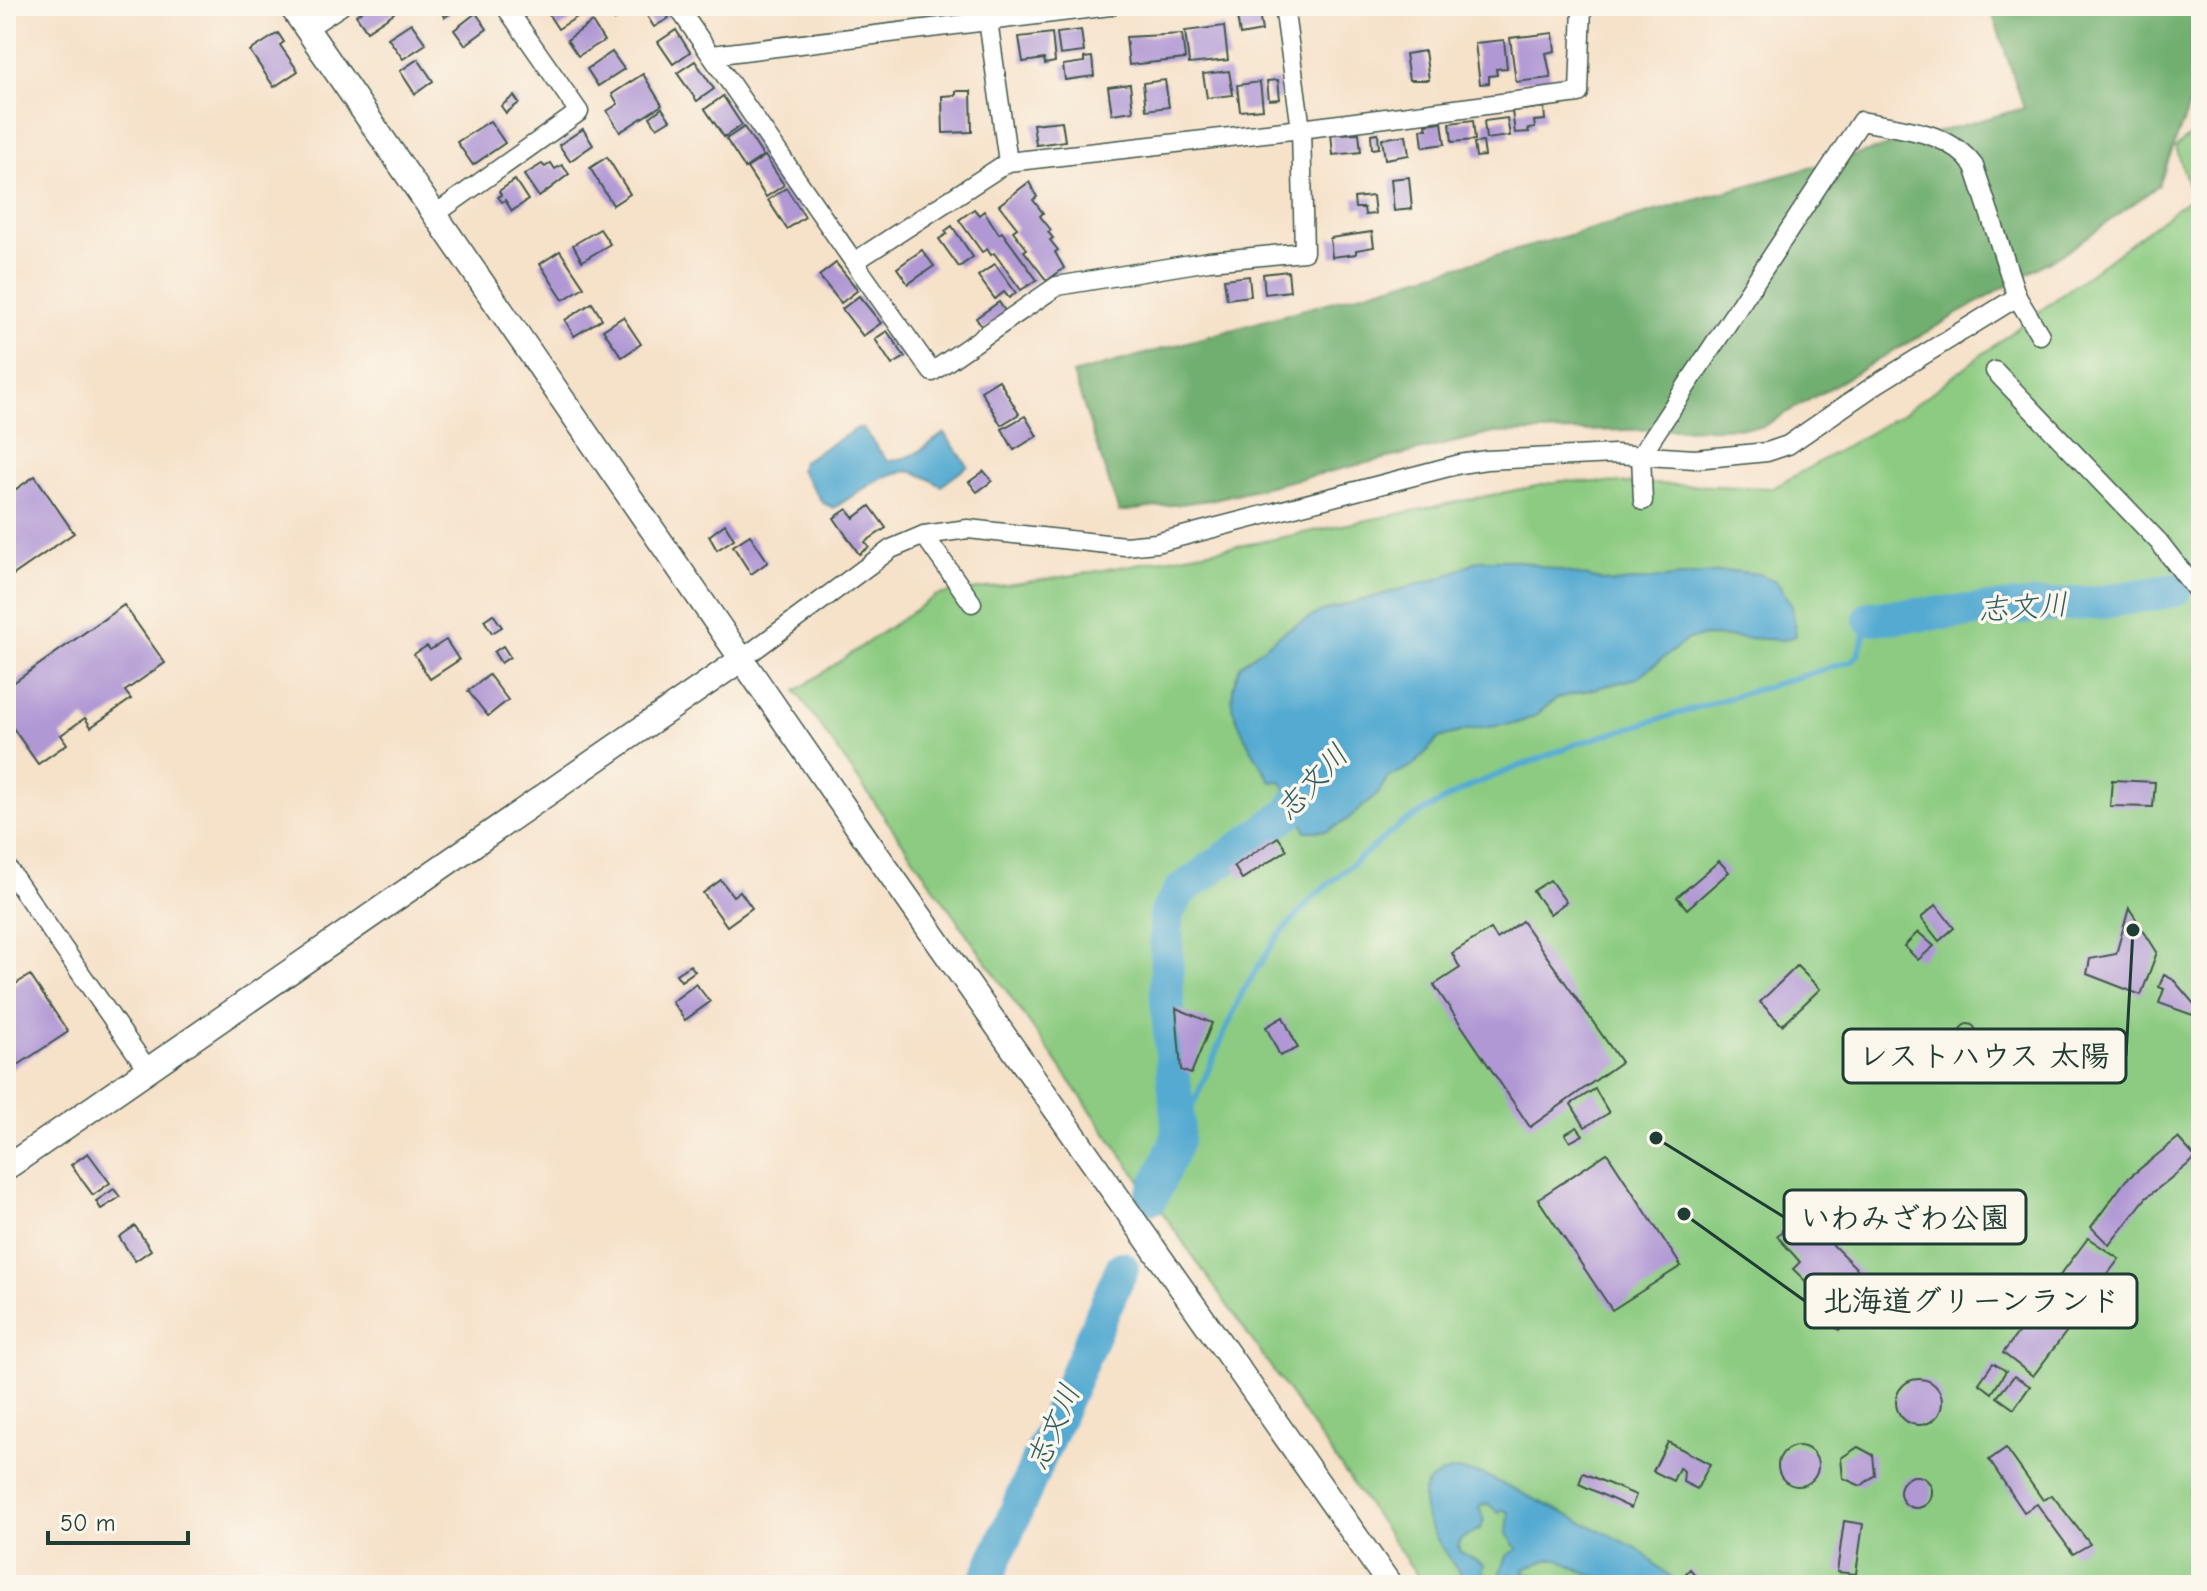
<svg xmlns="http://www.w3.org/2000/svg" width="2207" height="1591" font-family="'Comic Neue','Klee One',sans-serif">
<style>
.green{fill:#8ccb81;stroke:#56845a;stroke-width:2}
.forest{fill:#71af6f;stroke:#487652;stroke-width:2}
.water{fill:#55aad1;stroke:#3a7482;stroke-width:2}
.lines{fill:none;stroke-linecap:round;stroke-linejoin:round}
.stream{stroke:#55aad1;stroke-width:6}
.river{stroke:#55aad1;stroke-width:34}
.building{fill:#b098d4}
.minor-casing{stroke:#3f564a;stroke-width:21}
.tertiary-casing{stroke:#3f564a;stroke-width:27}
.minor{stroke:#fff;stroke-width:18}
.tertiary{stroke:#fff;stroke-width:24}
.labels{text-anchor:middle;stroke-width:7;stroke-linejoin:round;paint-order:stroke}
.water-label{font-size:30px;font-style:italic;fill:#2f5e63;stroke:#fbf7ec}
.leader{fill:none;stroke:#1f3d34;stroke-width:3}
.callout-dot{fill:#1f3d34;stroke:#fbf7ec;stroke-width:3}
.callout{fill:#fbf7ec;stroke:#1f3d34;stroke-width:3}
.callout-label{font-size:30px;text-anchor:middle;font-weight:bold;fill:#1f3d34}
</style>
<rect width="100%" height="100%" fill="#fbf7ec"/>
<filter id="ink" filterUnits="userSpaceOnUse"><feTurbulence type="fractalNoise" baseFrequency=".0125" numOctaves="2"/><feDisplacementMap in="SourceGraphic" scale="16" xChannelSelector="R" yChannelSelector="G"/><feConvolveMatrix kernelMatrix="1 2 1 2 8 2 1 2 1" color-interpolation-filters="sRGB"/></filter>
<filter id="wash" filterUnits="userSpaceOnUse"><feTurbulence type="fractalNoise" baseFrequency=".006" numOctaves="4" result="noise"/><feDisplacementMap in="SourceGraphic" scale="32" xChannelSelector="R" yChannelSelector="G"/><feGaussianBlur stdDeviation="1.8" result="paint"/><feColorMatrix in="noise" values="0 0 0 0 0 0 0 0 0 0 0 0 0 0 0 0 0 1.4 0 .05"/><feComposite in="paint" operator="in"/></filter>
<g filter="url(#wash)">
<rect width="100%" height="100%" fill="#f6e1c9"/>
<polygon class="green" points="2201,127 2201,1585 1424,1585 796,691 937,595 1075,575 1254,543 1561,481 1773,488 1904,413 2192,197 2176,147"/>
<polygon class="forest" points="1990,6 2201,6 2201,96 2191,101 2159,185 2072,248 1762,427 1494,433 1210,500 1119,512 1073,374 2024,108"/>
<g class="water">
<path d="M858,428H862L887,460C913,461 923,448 944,433L968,466L941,486C932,481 923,474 913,472C890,467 853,496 834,508L823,503L800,469L803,461Z"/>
<polygon points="1479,560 1514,560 1613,583 1732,571 1759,574 1776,581 1792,606 1796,636 1783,640 1708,636 1688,639 1637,678 1557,698 1535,716 1518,723 1467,730 1439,738 1414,765 1387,778 1378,794 1344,822 1327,831 1305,831 1302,819 1292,823 1284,800 1288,792 1280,781 1271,782 1245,738 1232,707 1233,688 1240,665 1285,631 1320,612 1444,577"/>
<path d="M1457,1470L1482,1474L1637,1548L1679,1585H1625L1584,1573L1559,1559H1550L1525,1568L1523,1572L1535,1575L1525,1581L1528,1585H1516L1513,1574L1499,1577L1507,1556L1518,1549L1507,1534L1509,1513L1502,1509L1499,1513L1488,1504L1481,1505L1479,1508L1484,1519L1481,1528L1460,1540L1458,1545L1461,1552L1484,1565L1482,1572L1488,1576L1487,1585H1468C1448,1555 1384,1481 1457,1470Z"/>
</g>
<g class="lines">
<polyline class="stream" points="1177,1141 1243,991 1275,940 1315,895 1401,824 1472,785 1576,744 1852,661 1858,654 1870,618"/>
<g class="river">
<polyline points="1870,618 2103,602 2175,590"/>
<polyline points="1151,1198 1177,1141 1178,1124 1167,1000 1166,914 1180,891 1289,813 1314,777"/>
<polyline points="984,1585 1122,1268"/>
</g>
</g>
<g id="blocks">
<g class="building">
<polygon points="369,6 377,6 380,9 389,6 394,13 367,31 356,15"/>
<polygon points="438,6 461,6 445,17"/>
<polygon points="556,6 581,6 585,12 558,29 547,12"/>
<polygon points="622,6 628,10 614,20 610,14"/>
<polygon points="645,6 661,6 669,18 654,27 642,8"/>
<polygon points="1258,7 1262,31 1240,35 1236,10"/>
<polygon points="476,13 487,29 465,45 454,30"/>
<polygon points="592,22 604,41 578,56 567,40"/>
<polygon points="411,23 426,44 403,59 388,38"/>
<polygon points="1224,26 1228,60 1189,64 1185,31"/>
<polygon points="676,30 690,52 673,64 658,42"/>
<polygon points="1081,30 1084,52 1060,55 1057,33"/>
<polygon points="278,33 284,42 280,45 298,71 274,87 250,51"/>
<polygon points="1052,33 1055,62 1045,64 1044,59 1023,62 1019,37"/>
<polygon points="1553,33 1555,51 1546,53 1551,78 1516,82 1510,38"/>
<polygon points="1182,34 1185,59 1129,65 1126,37"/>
<polygon points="1504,40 1507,68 1496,69 1497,75 1489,76 1489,83 1480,84 1475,43"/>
<polygon points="1425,51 1429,80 1409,80 1405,54"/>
<polygon points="612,52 624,69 598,86 587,69"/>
<polygon points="1092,57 1094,76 1065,80 1063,65 1084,62 1084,58"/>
<polygon points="418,59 433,81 415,94 400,71"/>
<polygon points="695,61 714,89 697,101 677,73"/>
<polygon points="1229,71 1233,95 1207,98 1203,74"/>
<polygon points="643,74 662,105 620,132 607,111 618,104 612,94"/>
<polygon points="1165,80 1169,107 1146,110 1143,83"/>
<polygon points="1278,80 1280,99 1269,100 1267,81"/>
<polygon points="1260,82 1263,109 1240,111 1237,85"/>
<polygon points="1130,84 1133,111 1112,114 1108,87"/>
<polygon points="956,91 971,91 972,132 943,133 942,96 956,95"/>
<polygon points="514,96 519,103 506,113 501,106"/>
<polygon points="723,96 742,125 724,137 705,109"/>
<polygon points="1544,107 1545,120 1534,121 1535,128 1528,129 1529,132 1515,133 1512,111"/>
<polygon points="662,108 670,120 657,128 650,117"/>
<polygon points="1507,118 1510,136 1486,139 1484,121"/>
<polygon points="1473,120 1475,140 1452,142 1450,123"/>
<polygon points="490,121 505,143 473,165 457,142"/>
<polygon points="1062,121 1065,141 1036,145 1033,124"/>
<polygon points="1442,122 1445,144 1423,147 1421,129 1427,129 1426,124"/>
<polygon points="744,127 763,156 745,168 726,139"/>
<polygon points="583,129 593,145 570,161 559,145"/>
<polygon points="1343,132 1343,134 1359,133 1361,152 1333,155 1331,133"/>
<polygon points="1378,133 1379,148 1372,149 1371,134"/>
<polygon points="1406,135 1409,155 1385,159 1382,139"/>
<polygon points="1483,142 1485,156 1476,157 1474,143"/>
<polygon points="765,156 784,185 766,197 747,168"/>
<polygon points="607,157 630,194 613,205 590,168"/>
<polygon points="551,163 555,169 562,165 569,174 539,197 524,175 542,164 545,167"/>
<polygon points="1409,177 1412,209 1394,211 1391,179"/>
<polygon points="515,180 528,200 512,211 505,200 502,202 498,197 501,195 499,191"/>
<polygon points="1029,182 1037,197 1033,200 1043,213 1040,216 1051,230 1048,232 1053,238 1050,240 1058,250 1055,252 1064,268 1047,281 1024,251 1027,249 1013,231 1017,228 999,205"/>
<polygon points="786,188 805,217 787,229 768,200"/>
<polygon points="1373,196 1375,214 1365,215 1364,208 1355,208 1354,198"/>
<polygon points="974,209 979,215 984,211 999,234 1002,232 1037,280 1021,290 994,253 991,255 987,249 982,252 959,220"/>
<polygon points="952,226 973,257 959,267 939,239 947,234 945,231"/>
<polygon points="600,229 610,244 582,261 573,245"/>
<polygon points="1372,232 1374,247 1356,250 1356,254 1332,257 1330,238"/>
<polygon points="922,250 934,266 908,284 897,268"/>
<polygon points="560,251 584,287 563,300 540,264"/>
<polygon points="836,263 858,290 841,303 819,276"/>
<polygon points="995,264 1016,293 1009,298 1004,292 995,299 978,276"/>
<polygon points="1288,271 1290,291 1265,294 1263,274"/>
<polygon points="1249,276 1251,296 1227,299 1224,279"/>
<polygon points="859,296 881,323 863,336 842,309"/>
<polygon points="999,302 1007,314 984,330 976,318"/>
<polygon points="592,303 602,319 574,336 565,320"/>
<polygon points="623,317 641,344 622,357 603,330"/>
<polygon points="887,331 905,357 892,365 875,339"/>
<polygon points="999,380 1019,414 1001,425 981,391"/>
<polygon points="1025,416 1037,436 1014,450 1002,429"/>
<polygon points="984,471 992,481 977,492 969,482"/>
<polygon points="35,476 74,533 6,580 6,496"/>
<polygon points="870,506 886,528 865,542 869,547 859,554 834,518 847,509 854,518"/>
<polygon points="725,524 734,539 717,550 709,536"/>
<polygon points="750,535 768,562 751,574 733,546"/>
<polygon points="124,605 165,663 125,691 131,699 91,727 85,718 61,735 67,744 38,764 6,718 6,688"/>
<polygon points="493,614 502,627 492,633 484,620"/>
<polygon points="446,640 459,660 430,679 414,654 427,646 430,650"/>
<polygon points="503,646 510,657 501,663 494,652"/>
<polygon points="489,675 508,700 488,716 468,691"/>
<polygon points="2112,780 2155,782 2153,807 2110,806"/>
<polygon points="1278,837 1287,850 1242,879 1234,866"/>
<polygon points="1719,861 1729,872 1687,909 1677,897"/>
<polygon points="721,880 733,896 740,891 752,908 727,926 703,893"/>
<polygon points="1550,880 1566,902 1550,914 1533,891"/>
<polygon points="1936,905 1954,928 1939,941 1921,918"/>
<polygon points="2129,908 2157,952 2141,995 2087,974 2090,959 2116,954"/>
<polygon points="1522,921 1621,1062 1530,1127 1434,985 1460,968 1452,953 1491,929 1497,939"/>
<polygon points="1918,932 1934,946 1918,960 1904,946"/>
<polygon points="690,965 695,971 681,981 676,974"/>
<polygon points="1797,966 1820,989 1782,1025 1760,1002"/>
<polygon points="2164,974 2172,978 2200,1011 2198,1017 2159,1003 2164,989 2159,987"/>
<polygon points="30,975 68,1032 6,1073 6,990"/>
<polygon points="696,984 710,1002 685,1020 672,1002"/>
<polygon points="1176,1008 1212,1023 1191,1074 1181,1070"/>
<polygon points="1283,1017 1298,1048 1280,1056 1266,1027"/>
<circle cx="1968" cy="1032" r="8"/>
<polygon points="1595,1089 1609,1113 1585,1127 1571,1104"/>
<polygon points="1577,1127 1583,1135 1570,1142 1565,1134"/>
<polygon points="2178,1138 2196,1158 2146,1198 2109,1245 2091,1227 2126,1180"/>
<polygon points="88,1153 110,1183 93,1195 71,1165"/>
<polygon points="1607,1153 1681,1266 1612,1310 1538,1199"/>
<polygon points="114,1189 120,1197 101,1209 96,1201"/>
<polygon points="1800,1212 1879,1291 1839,1330 1817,1311 1827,1302 1793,1269 1800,1262 1777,1236"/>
<polygon points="135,1226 151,1250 135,1261 119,1237"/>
<polygon points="2088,1238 2119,1259 2077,1315 2047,1293"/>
<polygon points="2043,1299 2073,1323 2033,1376 2003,1353"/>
<polygon points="1993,1363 2006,1371 1992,1393 1979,1383"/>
<polygon points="2014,1376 2030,1386 2014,1409 1997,1397"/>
<circle cx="1919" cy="1402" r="23"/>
<polygon points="1668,1442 1710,1464 1697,1489 1683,1482 1684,1471 1679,1468 1673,1481 1653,1471"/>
<circle cx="1798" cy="1466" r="20"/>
<polygon points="1858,1447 1873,1455 1875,1475 1861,1486 1843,1478 1841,1458"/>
<polygon points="2006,1448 2043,1500 2052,1495 2090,1544 2073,1554 2037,1504 2024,1512 1989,1460"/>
<polygon points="1583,1473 1636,1495 1631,1508 1579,1484"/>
<circle cx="1916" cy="1492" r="16"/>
<polygon points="1844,1521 1863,1524 1856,1574 1837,1572"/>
<polygon points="1690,1569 1704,1585 1696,1585 1686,1573"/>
</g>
</g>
</g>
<g filter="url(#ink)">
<use href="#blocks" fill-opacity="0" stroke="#3f564a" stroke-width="2"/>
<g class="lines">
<g class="minor-casing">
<g id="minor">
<polyline points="677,6 854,262 1008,162 1301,129 1579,93 1582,6"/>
<polyline points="986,6 1008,162"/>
<polyline points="306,29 341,6"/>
<polyline points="712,55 1110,6"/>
<polyline points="434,215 579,112 505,6"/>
<polyline points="854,262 932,372 1057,286 1209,261 1304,252 1301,129 1284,6"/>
<polyline points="1995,371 2159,542 2201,596"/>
<path d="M1643,501L1641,455L1861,121C1901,129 1948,130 1974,166L2017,297"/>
<polyline points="924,535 972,603"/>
<polyline points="742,659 891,549 924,535 968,529 1125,546 1156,543 1460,464 1486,460 1615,454 1695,459 1767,452 1788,445 1878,383 2017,297 2040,335"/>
<polyline points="6,866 148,1070"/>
</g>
</g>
<g class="tertiary-casing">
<g id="tertiary">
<polyline points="291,6 870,845 1390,1585"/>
<polyline points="6,1168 742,659"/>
</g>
</g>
<use href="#minor" class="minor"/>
<use href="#tertiary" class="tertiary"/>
</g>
</g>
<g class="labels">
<g class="water-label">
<text transform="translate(2023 607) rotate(-4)" y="10">志文川</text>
<text transform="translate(1312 782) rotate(-47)" y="10">志文川</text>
<text transform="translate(1053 1427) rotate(-66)" y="10">志文川</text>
</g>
</g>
<path class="leader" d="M2133 930L2126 1056M1656 1138L1784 1217M1684 1214L1805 1301"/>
<g class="callout-dot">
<circle cx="2133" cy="930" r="8"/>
<circle cx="1656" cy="1138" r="8"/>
<circle cx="1684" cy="1214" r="8"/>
</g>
<g class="callout">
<rect x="1843" y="1029" width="283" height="54" rx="8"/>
<rect x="1784" y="1190" width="242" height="54" rx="8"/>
<rect x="1805" y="1274" width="332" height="54" rx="8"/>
</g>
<g class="callout-label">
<text x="1984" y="1066">レストハウス 太陽</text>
<text x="1905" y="1228">いわみざわ公園</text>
<text x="1971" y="1311">北海道グリーンランド</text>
</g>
<rect width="2207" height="1591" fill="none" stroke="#fbf7ec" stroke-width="32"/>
<path d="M48 1531v12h140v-12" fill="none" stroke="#1f3d34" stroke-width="4"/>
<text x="60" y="1531" font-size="24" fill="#1f3d34" stroke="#fbf7ec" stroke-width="6" paint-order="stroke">50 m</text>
</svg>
